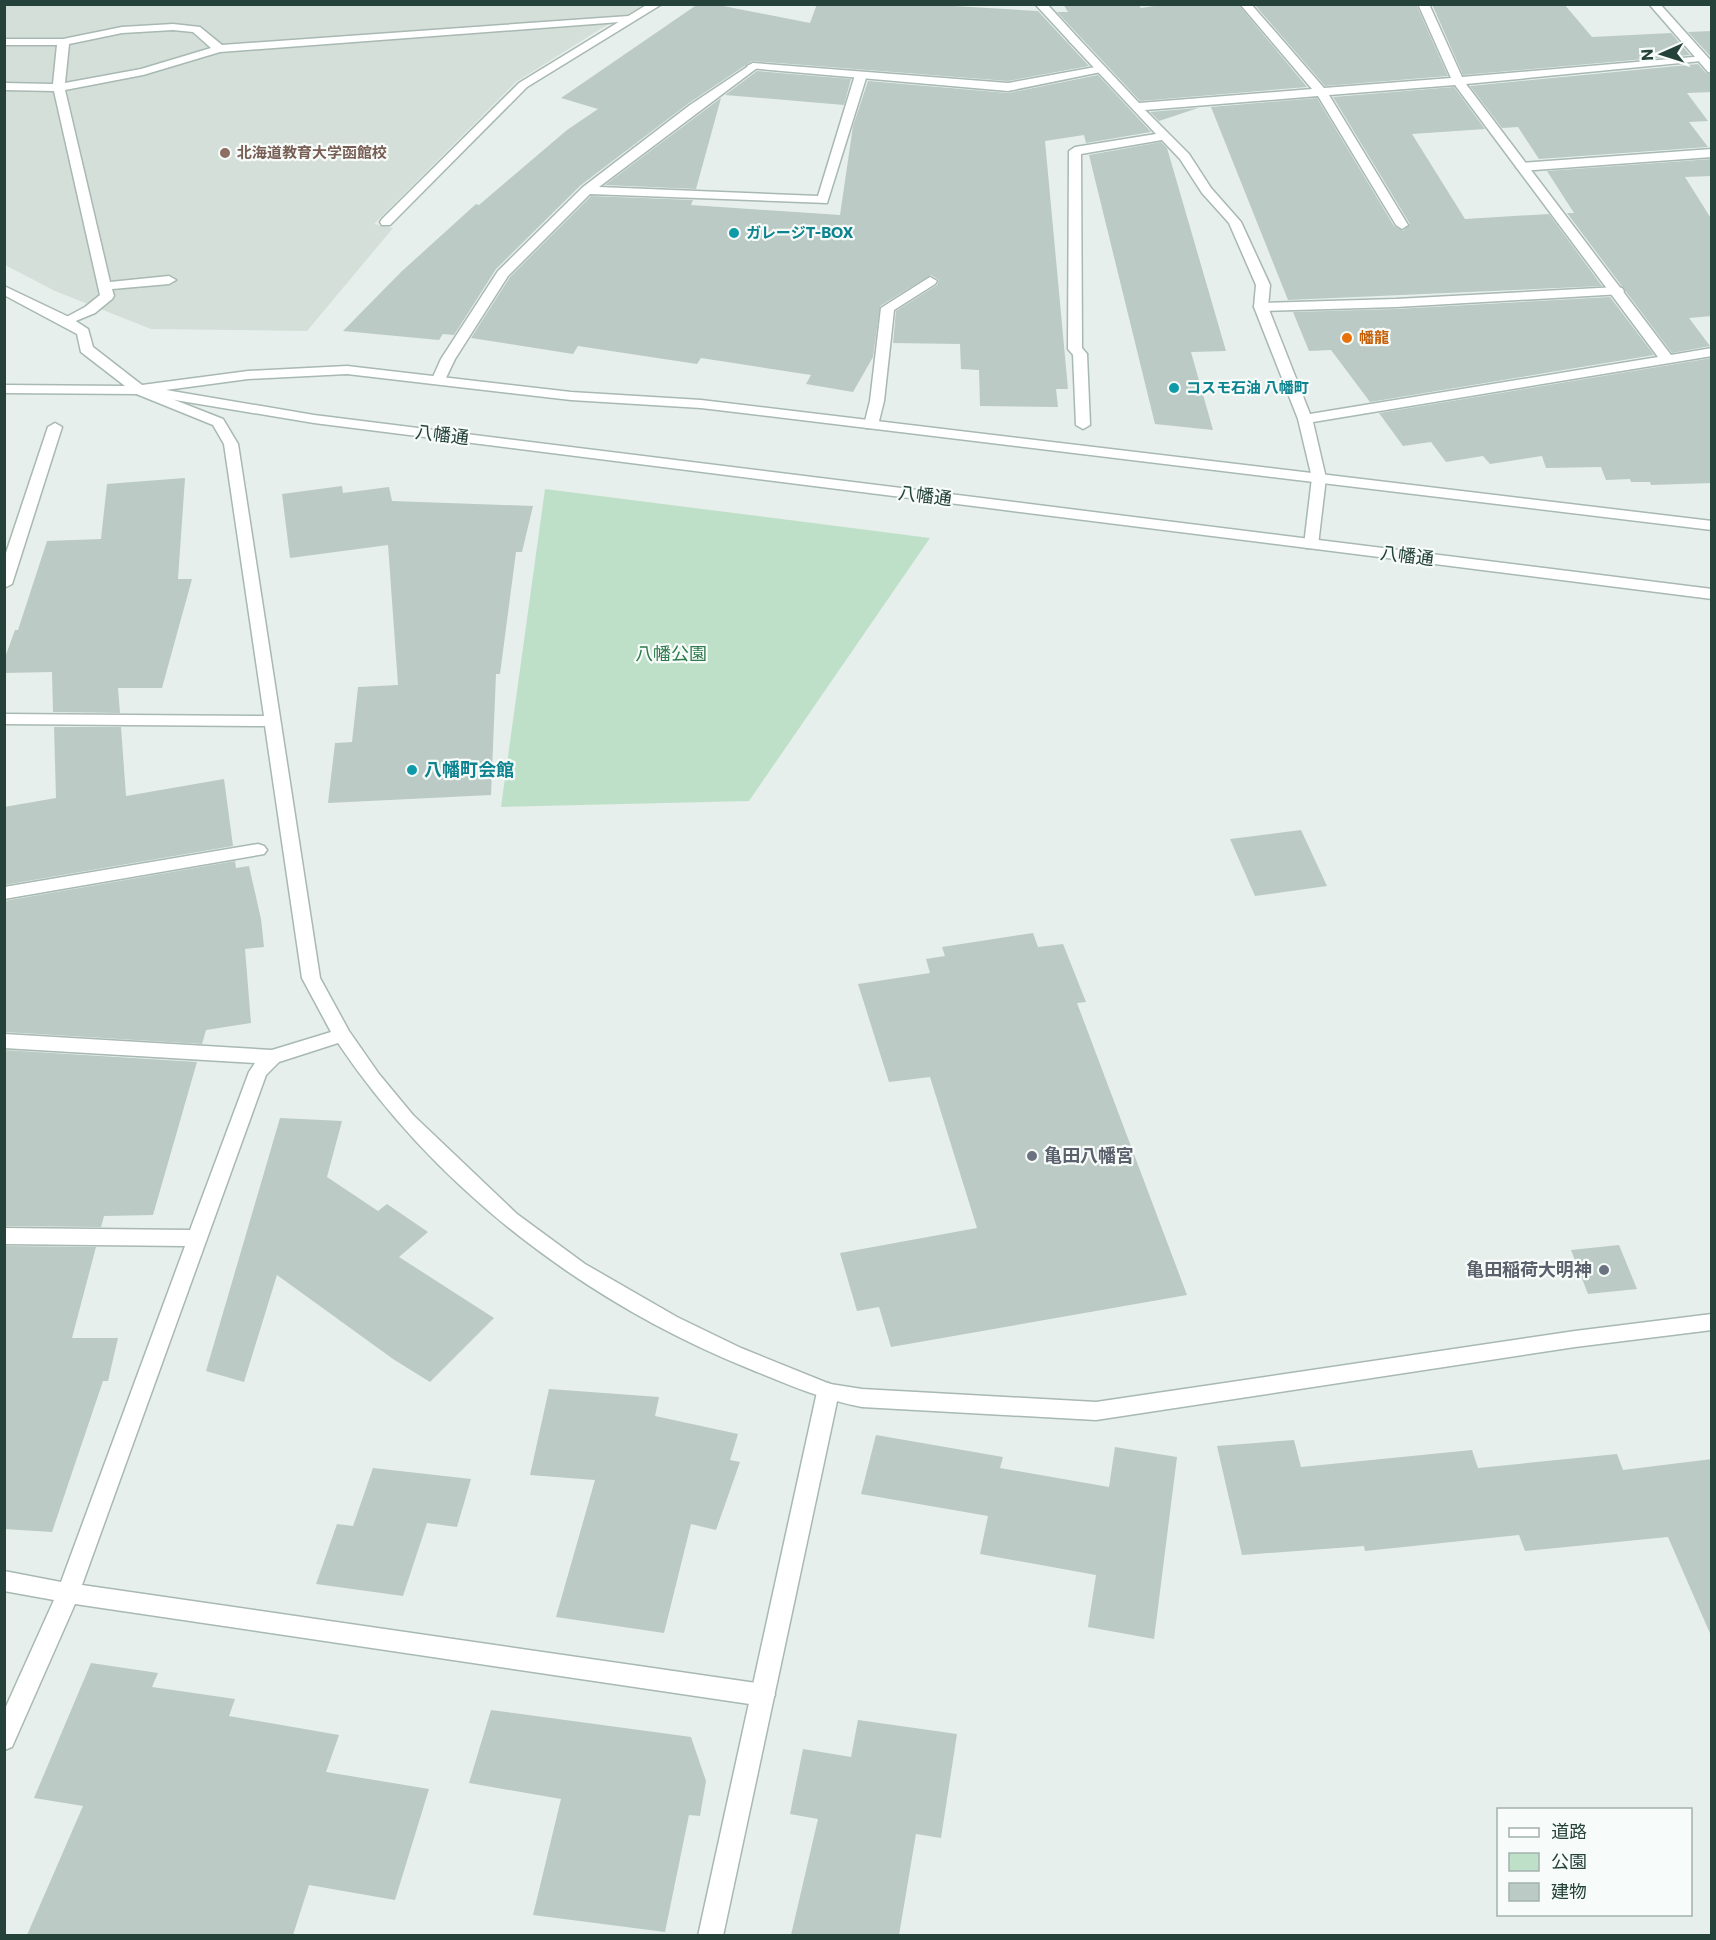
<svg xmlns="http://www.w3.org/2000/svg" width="1716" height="1940" font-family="Commissioner,'Noto Sans JP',sans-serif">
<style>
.built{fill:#d4dfda}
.green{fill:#bfe0c8}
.building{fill:#bbcac4}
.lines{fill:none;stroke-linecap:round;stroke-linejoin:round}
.service-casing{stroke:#a8b8b2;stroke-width:3}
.minor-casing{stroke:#a8b8b2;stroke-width:3}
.tertiary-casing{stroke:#a8b8b2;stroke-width:3}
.service{fill:#fff;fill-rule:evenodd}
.minor{fill:#fff;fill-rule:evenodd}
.tertiary{fill:#fff;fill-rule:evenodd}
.education-dot{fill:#8d6e63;stroke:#f7fbf9;stroke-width:2}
.culture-dot{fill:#0f9aa8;stroke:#f7fbf9;stroke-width:2}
.food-dot{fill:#e8710a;stroke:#f7fbf9;stroke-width:2}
.worship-dot{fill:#6b7280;stroke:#f7fbf9;stroke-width:2}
.labels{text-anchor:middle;stroke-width:4.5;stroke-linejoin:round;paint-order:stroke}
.far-education-label{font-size:15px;font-weight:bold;fill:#785e54;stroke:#f7fbf9;text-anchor:start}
.far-culture-label{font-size:15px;font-weight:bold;fill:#0d838f;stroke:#f7fbf9;text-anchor:start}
.far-food-label{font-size:15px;font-weight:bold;fill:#c56008;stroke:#f7fbf9;text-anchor:start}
.street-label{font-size:18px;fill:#24423a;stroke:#f7fbf9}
.park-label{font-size:18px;fill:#2d7a4b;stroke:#f7fbf9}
.culture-label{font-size:18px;font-weight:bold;fill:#0d838f;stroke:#f7fbf9;text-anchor:start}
.worship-label{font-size:18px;font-weight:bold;fill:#5b616d;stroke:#f7fbf9;text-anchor:start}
</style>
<rect width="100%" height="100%" fill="#e6efeb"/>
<polygon class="built" points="4,5 645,5 602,28 516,82 374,224 393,228 307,331 151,329 55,291 5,265"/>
<polygon class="green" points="545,489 930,538 749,801 501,807"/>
<g class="building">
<polygon points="698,4 713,4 810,23 817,4 919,4 1038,11 1089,66 1008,81 752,61 689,103 581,185 496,269 454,335 443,334 439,340 343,331 401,272 476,204 479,205 567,130 598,109 561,98"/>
<polygon points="1063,4 1138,4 1141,8 1167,4 1238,4 1307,87 1140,101 1057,12 1068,12"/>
<polygon points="1254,4 1416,4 1448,76 1325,86"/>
<polygon points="1432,4 1564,4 1592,37 1671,33 1690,55 1463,75"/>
<polygon points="1712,31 1712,58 1688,32"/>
<polygon points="1698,64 1706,73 1712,75 1712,92 1687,93 1708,121 1689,122 1708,147 1539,159 1518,127 1502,128 1470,86"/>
<polygon points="757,71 851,79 844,105 725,95"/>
<polygon points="1098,75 1151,132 1086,143 1084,135 1045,141 1068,389 1056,389 1058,407 980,406 979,370 961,369 960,344 893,343 896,311 937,285 939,280 931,275 880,306 873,357 853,392 806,384 811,375 701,358 697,364 578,346 573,354 471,338 510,277 591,196 693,200 691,205 840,215 853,126 868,81 1008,93"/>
<polygon points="1454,87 1485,129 1412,134 1465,219 1549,214 1602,286 1288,300 1211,107 1317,98 1394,226 1403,231 1410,224 1333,97"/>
<polygon points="721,98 696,189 605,185"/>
<polygon points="1198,108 1159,121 1150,112"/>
<polygon points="1161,142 1167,148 1226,351 1191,352 1213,430 1155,424 1089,155"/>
<polygon points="1712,159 1712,176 1685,177 1712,220 1712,316 1689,318 1710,346 1672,353 1567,213 1574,213 1547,171"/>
<polygon points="1610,297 1654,355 1370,402 1331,350 1309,351 1293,312 1396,309"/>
<polygon points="1712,358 1712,483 1651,485 1650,482 1631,482 1630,479 1606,480 1601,467 1546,468 1542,456 1490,464 1483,456 1446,462 1431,442 1403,446 1379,413"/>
<polygon points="185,478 178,579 192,579 162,688 118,688 120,713 53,712 52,672 4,673 4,660 15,630 18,630 47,541 101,539 107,484"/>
<polygon points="342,486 343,493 389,487 392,501 533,506 522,552 516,552 500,674 496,674 491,795 328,803 335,743 352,742 358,687 398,685 388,545 290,558 282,494"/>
<polygon points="54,727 121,727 126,796 224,779 233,846 4,885 4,807 56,798"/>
<polygon points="1301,830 1327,886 1255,896 1230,839"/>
<polygon points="235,861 236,868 249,866 261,919 264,947 245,949 251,1023 206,1030 202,1044 4,1032 4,901"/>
<polygon points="1033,933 1038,947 1063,944 1086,1002 1077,1003 1187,1295 891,1347 879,1307 857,1311 840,1253 977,1228 930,1077 889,1082 858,984 930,973 926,959 945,956 942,947"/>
<polygon points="4,1050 197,1062 153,1215 104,1216 101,1227 4,1226"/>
<polygon points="280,1118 342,1121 327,1177 378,1211 387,1204 428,1232 399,1257 494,1318 430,1382 393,1359 277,1275 244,1382 206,1371"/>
<polygon points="1619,1245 1637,1289 1588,1294 1571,1250"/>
<polygon points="4,1246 96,1247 72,1338 118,1338 108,1381 103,1381 52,1532 4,1529"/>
<polygon points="549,1389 659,1397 655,1416 738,1434 730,1460 740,1462 716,1530 691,1524 664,1633 556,1617 595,1480 530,1475"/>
<polygon points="876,1435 1003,1457 1000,1468 1109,1487 1115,1447 1177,1457 1154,1639 1088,1627 1096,1575 980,1554 988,1516 861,1494"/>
<polygon points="1294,1440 1301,1467 1472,1450 1478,1468 1617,1454 1623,1470 1712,1459 1712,1638 1668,1537 1525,1551 1519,1535 1365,1551 1364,1546 1242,1555 1217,1446"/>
<polygon points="373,1468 471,1479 457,1527 427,1523 403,1596 316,1584 337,1524 353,1526"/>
<polygon points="91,1663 158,1673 152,1687 235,1699 229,1716 339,1735 326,1772 429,1789 395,1900 309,1885 293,1935 27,1935 83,1806 34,1798"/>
<polygon points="491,1710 691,1737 706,1781 700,1816 689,1815 665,1932 533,1915 561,1799 469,1783"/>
<polygon points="858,1720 957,1734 941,1838 916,1834 899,1935 791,1935 818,1819 790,1814 803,1749 851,1757"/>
</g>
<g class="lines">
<g class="service-casing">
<g id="service">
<polygon points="1035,4 1047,4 1079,39 1079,43 1071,43"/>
<path d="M629,16L635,19L633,21L220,52L143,75L65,90L110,282L169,276L176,280L169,284L112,289L114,296L112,299L95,313L66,325L59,321L85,307L100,295L54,91L4,90V83L53,84L57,45H4V39H63L122,27L173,24L200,27L222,45ZM173,30L193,32L211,48L141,69L65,83L69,44L122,33Z"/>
<polygon points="753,63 1008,83 1101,66 1107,69 1101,72 1008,91 749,68 747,66"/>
<polygon points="1712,149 1712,157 1522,171 1516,167 1522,163"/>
<polygon points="930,277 937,281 935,284 894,310 884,401 878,425 876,428 866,428 864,425 870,401 881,308"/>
<polygon points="1617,287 1622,288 1624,291 1622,294 1396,307 1261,311 1254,307 1261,303 1396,299"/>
<polygon points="1080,350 1087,354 1090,425 1083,429 1076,425 1073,354"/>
<polygon points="55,423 62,427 12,584 4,588 4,559 48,427"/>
</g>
</g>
<g class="minor-casing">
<g id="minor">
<polygon points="648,4 662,4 527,87 390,225 382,225 380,222 382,219 519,83"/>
<path d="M1240,4H1251L1324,88L1451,78L1418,4H1429L1462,77L1705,56L1707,58L1701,61L1466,84L1671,355L1712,348V356L1313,422L1326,478L1318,545L1316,548H1306L1304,545L1312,478L1298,419L1254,307L1256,285L1229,223L1202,193L1180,159L1162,140L1081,154L1082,348L1087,354L1080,358L1075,357L1068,349L1069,151L1075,147L1156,134L1069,41L1075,38L1079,39L1139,103L1312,89ZM1455,85L1658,357L1310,414L1268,307L1270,285L1241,222L1211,188L1189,154L1145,110L1318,96L1396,225L1402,229L1408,225L1329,95Z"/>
<polygon points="753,63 759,66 757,68 599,187 818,196 855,75 857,73 865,73 867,75 827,203 590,194 508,276 455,359 444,382 434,382 432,379 441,359 498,271 583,187 690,105"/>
<path d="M139,386L223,419L238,444L320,978L349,1031L379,1074L413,1115L517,1214L585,1264L677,1317L741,1348L830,1384L862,1389L1096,1402L1575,1331L1712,1314V1330L1575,1347L1096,1420L862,1407C821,1399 789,1385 750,1369C586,1303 437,1190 338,1043L279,1062L266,1075L82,1585L763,1684L771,1688L775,1695L771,1702L763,1706L75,1604L12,1747L4,1750V1711L54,1600L4,1591V1571L61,1582L185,1246L4,1244V1228L190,1230L249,1072L255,1063L4,1048V1034L272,1050L331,1032L302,978L265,726L4,724V714L264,716L224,444L213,425L134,393L132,390Z"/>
<polygon points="258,844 264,846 267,850 264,854 4,899 4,887"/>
</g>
</g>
<g class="tertiary-casing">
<g id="tertiary">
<polygon points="1649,4 1660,4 1712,62 1712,73 1708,72"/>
<polygon points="4,286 71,318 88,329 93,347 142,385 248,371 347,366 571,392 701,400 1712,521 1712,530 701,408 571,400 347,374 248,379 166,390 314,415 1712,589 1712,599 314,423 139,394 4,393 4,385 125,386 81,352 77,334 4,295"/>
<polygon points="828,1383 835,1386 839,1392 723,1936 698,1936 817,1392 821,1386"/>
</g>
</g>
<use href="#service" class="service"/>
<use href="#minor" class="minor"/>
<use href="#tertiary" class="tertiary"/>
</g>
<circle class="education-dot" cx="225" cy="153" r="6"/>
<g class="culture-dot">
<circle cx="734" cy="233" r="6"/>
<circle cx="1174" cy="388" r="6"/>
<circle cx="412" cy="770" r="6"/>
</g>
<circle class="food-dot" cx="1347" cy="338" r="6"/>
<g class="worship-dot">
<circle cx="1032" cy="1156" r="6"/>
<circle cx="1604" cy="1270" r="6"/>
</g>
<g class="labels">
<g class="far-education-label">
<text x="237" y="158">北海道教育大学函館校</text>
</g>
<g class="far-culture-label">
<text x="746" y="238">ガレージT-BOX</text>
<text x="1186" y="393">コスモ石油 八幡町</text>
</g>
<g class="far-food-label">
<text x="1359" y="343">幡龍</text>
</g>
<g class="street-label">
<text transform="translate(442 435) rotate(7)" y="6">八幡通</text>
<text transform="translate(925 496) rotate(7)" y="6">八幡通</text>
<text transform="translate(1407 556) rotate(7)" y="6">八幡通</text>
</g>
<g class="park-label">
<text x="671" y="660">八幡公園</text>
</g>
<g class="culture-label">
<text x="424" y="776">八幡町会館</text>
</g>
<g class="worship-label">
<text x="1044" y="1162">亀田八幡宮</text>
<text x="1592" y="1276" text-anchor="end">亀田稲荷大明神</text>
</g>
</g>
<rect width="1716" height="1940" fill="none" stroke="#24423a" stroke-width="12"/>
<rect x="1497" y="1808" width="195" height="108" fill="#f7fbf9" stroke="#a3b1ad" stroke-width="1.5"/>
<rect x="1509" y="1828" width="30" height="9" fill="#ffffff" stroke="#a3b1ad" stroke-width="1.5"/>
<text x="1551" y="1838" font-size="18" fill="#24423a">道路</text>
<rect x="1509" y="1853" width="30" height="18" fill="#bfe0c8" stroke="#a3b1ad" stroke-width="1.5"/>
<text x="1551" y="1868" font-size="18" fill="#24423a">公園</text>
<rect x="1509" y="1883" width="30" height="18" fill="#bbcac4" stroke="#a3b1ad" stroke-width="1.5"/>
<text x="1551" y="1898" font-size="18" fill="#24423a">建物</text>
<g transform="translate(1662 54) rotate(267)" stroke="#f7fbf9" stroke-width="4.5" paint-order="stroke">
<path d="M0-4.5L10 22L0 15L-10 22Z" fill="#24423a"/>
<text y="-9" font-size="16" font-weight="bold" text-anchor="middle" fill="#24423a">N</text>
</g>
</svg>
